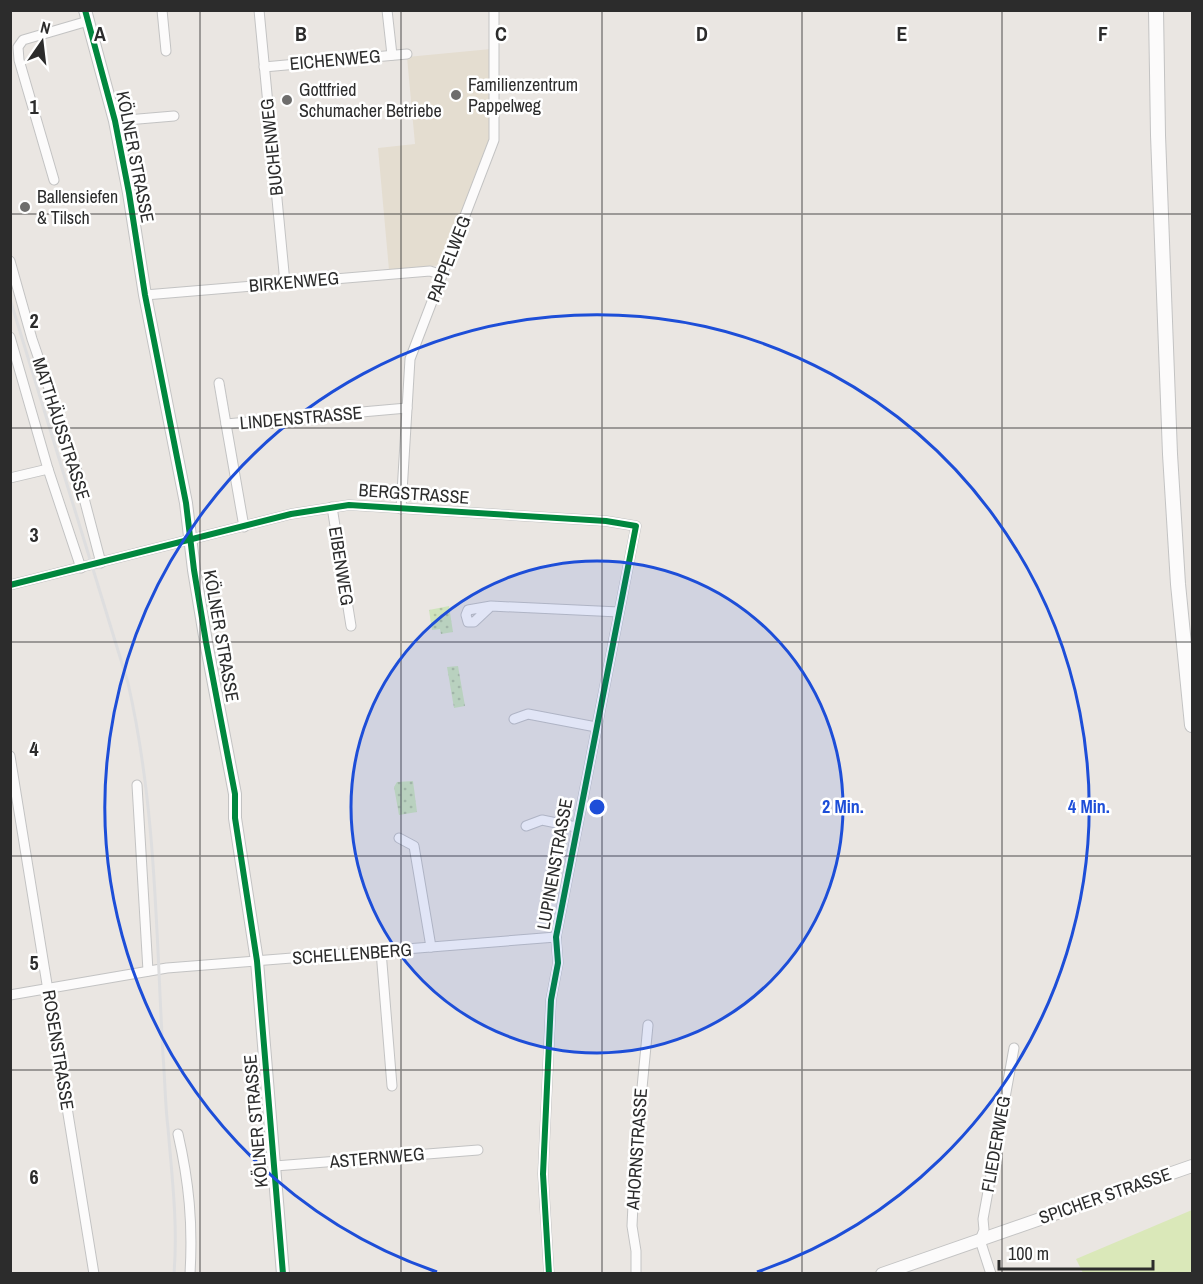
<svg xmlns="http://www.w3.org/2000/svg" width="1203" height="1284" font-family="'Archivo Narrow',sans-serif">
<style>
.education{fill:#e4ddd0}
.park{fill:url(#park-dots)}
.pitch{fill:#dae8b9}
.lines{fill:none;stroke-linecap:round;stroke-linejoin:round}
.minor-casing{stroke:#c3c3c3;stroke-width:11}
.tertiary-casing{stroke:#c3c3c3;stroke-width:14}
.secondary-casing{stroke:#c3c3c3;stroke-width:16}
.minor{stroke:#fcfbfb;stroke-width:9}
.tertiary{stroke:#fcfbfb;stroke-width:12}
.secondary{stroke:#fcfbfb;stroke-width:14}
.rail{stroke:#dededf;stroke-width:3}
.cycleway-casing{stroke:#fff;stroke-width:10}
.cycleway{stroke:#00873e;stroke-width:6}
.grid{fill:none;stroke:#2c2c2c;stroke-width:1.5;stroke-opacity:0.55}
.ring{fill:none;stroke:#1d4ed8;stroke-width:3}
.poi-dot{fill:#6e6d6c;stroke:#fff;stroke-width:2}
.labels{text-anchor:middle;stroke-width:5;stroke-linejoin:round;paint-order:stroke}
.street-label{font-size:18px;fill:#2c2c2c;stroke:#fff}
.poi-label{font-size:18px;fill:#2c2c2c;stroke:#fff;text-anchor:start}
.grid-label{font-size:20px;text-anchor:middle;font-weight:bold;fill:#2c2c2c;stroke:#fff;stroke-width:5;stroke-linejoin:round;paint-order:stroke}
.centre{fill:#1d4ed8;stroke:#fff;stroke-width:3}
.ring-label{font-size:18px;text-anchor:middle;font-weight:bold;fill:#1d4ed8;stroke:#fff;stroke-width:5;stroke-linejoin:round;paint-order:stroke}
</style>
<defs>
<pattern id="park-dots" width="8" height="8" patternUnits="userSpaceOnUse" patternTransform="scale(1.5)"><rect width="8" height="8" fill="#cfe4bc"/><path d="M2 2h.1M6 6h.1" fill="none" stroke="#b2c4a2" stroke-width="1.8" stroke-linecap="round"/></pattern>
</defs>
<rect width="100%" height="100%" fill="#eae6e2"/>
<polygon class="education" points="491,49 491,139 443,265 389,270 378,148 415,144 407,57"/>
<g class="park">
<polygon points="449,606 453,632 441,634 440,629 432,630 429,610"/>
<polygon points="458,666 465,706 454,708 447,667"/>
<polygon points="413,781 417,812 399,815 394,787 397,782"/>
</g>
<polygon class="pitch" points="1192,1210 1192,1273 1083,1273 1076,1259"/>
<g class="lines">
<g class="minor-casing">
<g id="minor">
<polyline points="162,10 166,51"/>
<polyline points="259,10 285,283"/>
<polyline points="387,10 392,55"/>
<polyline points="264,67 407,54"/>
<polyline points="115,121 174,116"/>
<polyline points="54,180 19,60 18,47 23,40 88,21"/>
<polyline points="10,261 32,339 75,464 101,563"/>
<polyline points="145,295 430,271 442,275"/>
<polyline points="10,337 48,469 81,568"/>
<polyline points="219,383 226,424"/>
<polyline points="10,478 48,469"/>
<polyline points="332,507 351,626"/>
<polyline points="401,509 410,359 494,140 494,10"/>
<polyline points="244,527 226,424 407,408"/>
<polyline points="10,585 291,514 349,505 606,521 636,526 556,937 558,963 551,1000 543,1174 549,1274"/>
<polyline points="491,606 474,622 468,622 466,615 468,610 491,606 619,612"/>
<polyline points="514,719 528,714 596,727"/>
<polyline points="10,756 94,1274"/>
<polyline points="137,785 148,971"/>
<polyline points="526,826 542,820 576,827"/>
<polyline points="399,838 414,846 431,947"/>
<polyline points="381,951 392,1086"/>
<polyline points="10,995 167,968 556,937"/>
<path d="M178,1134C189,1182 193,1224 190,1274"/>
<polyline points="275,1166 478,1150"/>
<polyline points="636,1274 636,1251 632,1226 635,1161 648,1025"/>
<polyline points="991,1274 980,1240 984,1230 983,1219 1014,1048"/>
</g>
</g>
<g class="tertiary-casing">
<g id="tertiary">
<polyline points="85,10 115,121 129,193 145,295 186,503 194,570 206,642 235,794 235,818 257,961 283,1274"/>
<polyline points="882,1274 1192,1166"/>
</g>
</g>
<g class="secondary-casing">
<polyline id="secondary" points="1156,10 1158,135 1170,454 1178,584 1192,725"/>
</g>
<use href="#minor" class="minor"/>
<use href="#tertiary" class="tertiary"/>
<use href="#secondary" class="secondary"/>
<path class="rail" d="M10,299L128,683C156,806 156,930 163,1055C165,1079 165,1104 168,1128C172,1177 178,1225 174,1274"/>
<g class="cycleway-casing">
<g id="cycleway">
<polyline points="85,10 115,121 129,193 145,295 186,503 194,570 206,642 235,794 235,818 257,961 283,1274"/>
<polyline points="10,585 291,514 349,505 606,521 636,526 556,937 558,963 551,1000 543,1174 549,1274"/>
</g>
</g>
<use href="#cycleway" class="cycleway"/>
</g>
<path class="grid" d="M200,10V1274M401,10V1274M602,10V1274M802,10V1274M1002,10V1274M10,214H1192M10,428H1192M10,642H1192M10,856H1192M10,1070H1192"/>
<circle cx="597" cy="807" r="246" fill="#1d4ed8" fill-opacity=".12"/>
<g class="ring">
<circle cx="597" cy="807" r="246"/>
<path d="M437 1272A492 492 0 1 1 757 1272"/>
</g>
<g class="poi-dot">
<circle cx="456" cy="95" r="6"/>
<circle cx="287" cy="100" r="6"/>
<circle cx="25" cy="207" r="6"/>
</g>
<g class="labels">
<g class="street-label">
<text transform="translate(335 60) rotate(-5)" y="6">EICHENWEG</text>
<text transform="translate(272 147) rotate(-96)" y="6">BUCHENWEG</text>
<text transform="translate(135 157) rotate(79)" y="6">KÖLNER STRASSE</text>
<text transform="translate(449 259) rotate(-69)" y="6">PAPPELWEG</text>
<text transform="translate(294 282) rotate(-5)" y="6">BIRKENWEG</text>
<text transform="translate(301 418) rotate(-5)" y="6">LINDENSTRASSE</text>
<text transform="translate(61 429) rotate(72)" y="6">MATTHÄUSSTRASSE</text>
<text transform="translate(414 494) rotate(4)" y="6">BERGSTRASSE</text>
<text transform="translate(341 566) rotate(81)" y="6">EIBENWEG</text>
<text transform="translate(221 636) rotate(80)" y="6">KÖLNER STRASSE</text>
<text transform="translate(555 864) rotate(-80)" y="6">LUPINENSTRASSE</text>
<text transform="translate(352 954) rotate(-4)" y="6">SCHELLENBERG</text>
<text transform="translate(58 1050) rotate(81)" y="6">ROSENSTRASSE</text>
<text transform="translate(256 1121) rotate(-95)" y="6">KÖLNER STRASSE</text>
<text transform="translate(996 1144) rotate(-80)" y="6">FLIEDERWEG</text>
<text transform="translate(637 1149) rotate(-86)" y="6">AHORNSTRASSE</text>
<text transform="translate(377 1158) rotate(-5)" y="6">ASTERNWEG</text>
<text transform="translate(1105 1196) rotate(-19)" y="6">SPICHER STRASSE</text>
</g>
<g class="poi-label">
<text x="468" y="91">Familienzentrum<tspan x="468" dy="21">Pappelweg</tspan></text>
<text x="299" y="96">Gottfried<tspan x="299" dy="21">Schumacher Betriebe</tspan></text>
<text x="37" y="203">Ballensiefen<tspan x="37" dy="21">&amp; Tilsch</tspan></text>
</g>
</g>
<g class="grid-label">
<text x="100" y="41">A</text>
<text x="301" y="41">B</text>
<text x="501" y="41">C</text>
<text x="702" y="41">D</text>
<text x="902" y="41">E</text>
<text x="1103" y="41">F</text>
<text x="34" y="114">1</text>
<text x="34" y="328">2</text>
<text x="34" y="542">3</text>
<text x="34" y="756">4</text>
<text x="34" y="970">5</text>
<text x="34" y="1184">6</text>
</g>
<circle cx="597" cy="807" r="9" class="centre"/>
<g class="ring-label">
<text x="843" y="813">2 Min.</text>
<text x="1089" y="813">4 Min.</text>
</g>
<rect width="1203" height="1284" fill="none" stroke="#2c2c2c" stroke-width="24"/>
<g transform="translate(42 42) rotate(14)" stroke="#ffffff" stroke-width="4.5" paint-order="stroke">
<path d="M0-4.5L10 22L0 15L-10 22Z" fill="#2c2c2c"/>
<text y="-9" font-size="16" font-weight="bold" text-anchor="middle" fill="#2c2c2c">N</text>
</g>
<path d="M999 1260v9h154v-9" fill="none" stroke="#2c2c2c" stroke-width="3"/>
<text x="1008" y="1260" font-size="18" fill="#2c2c2c" stroke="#ffffff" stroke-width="4.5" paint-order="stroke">100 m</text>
</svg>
